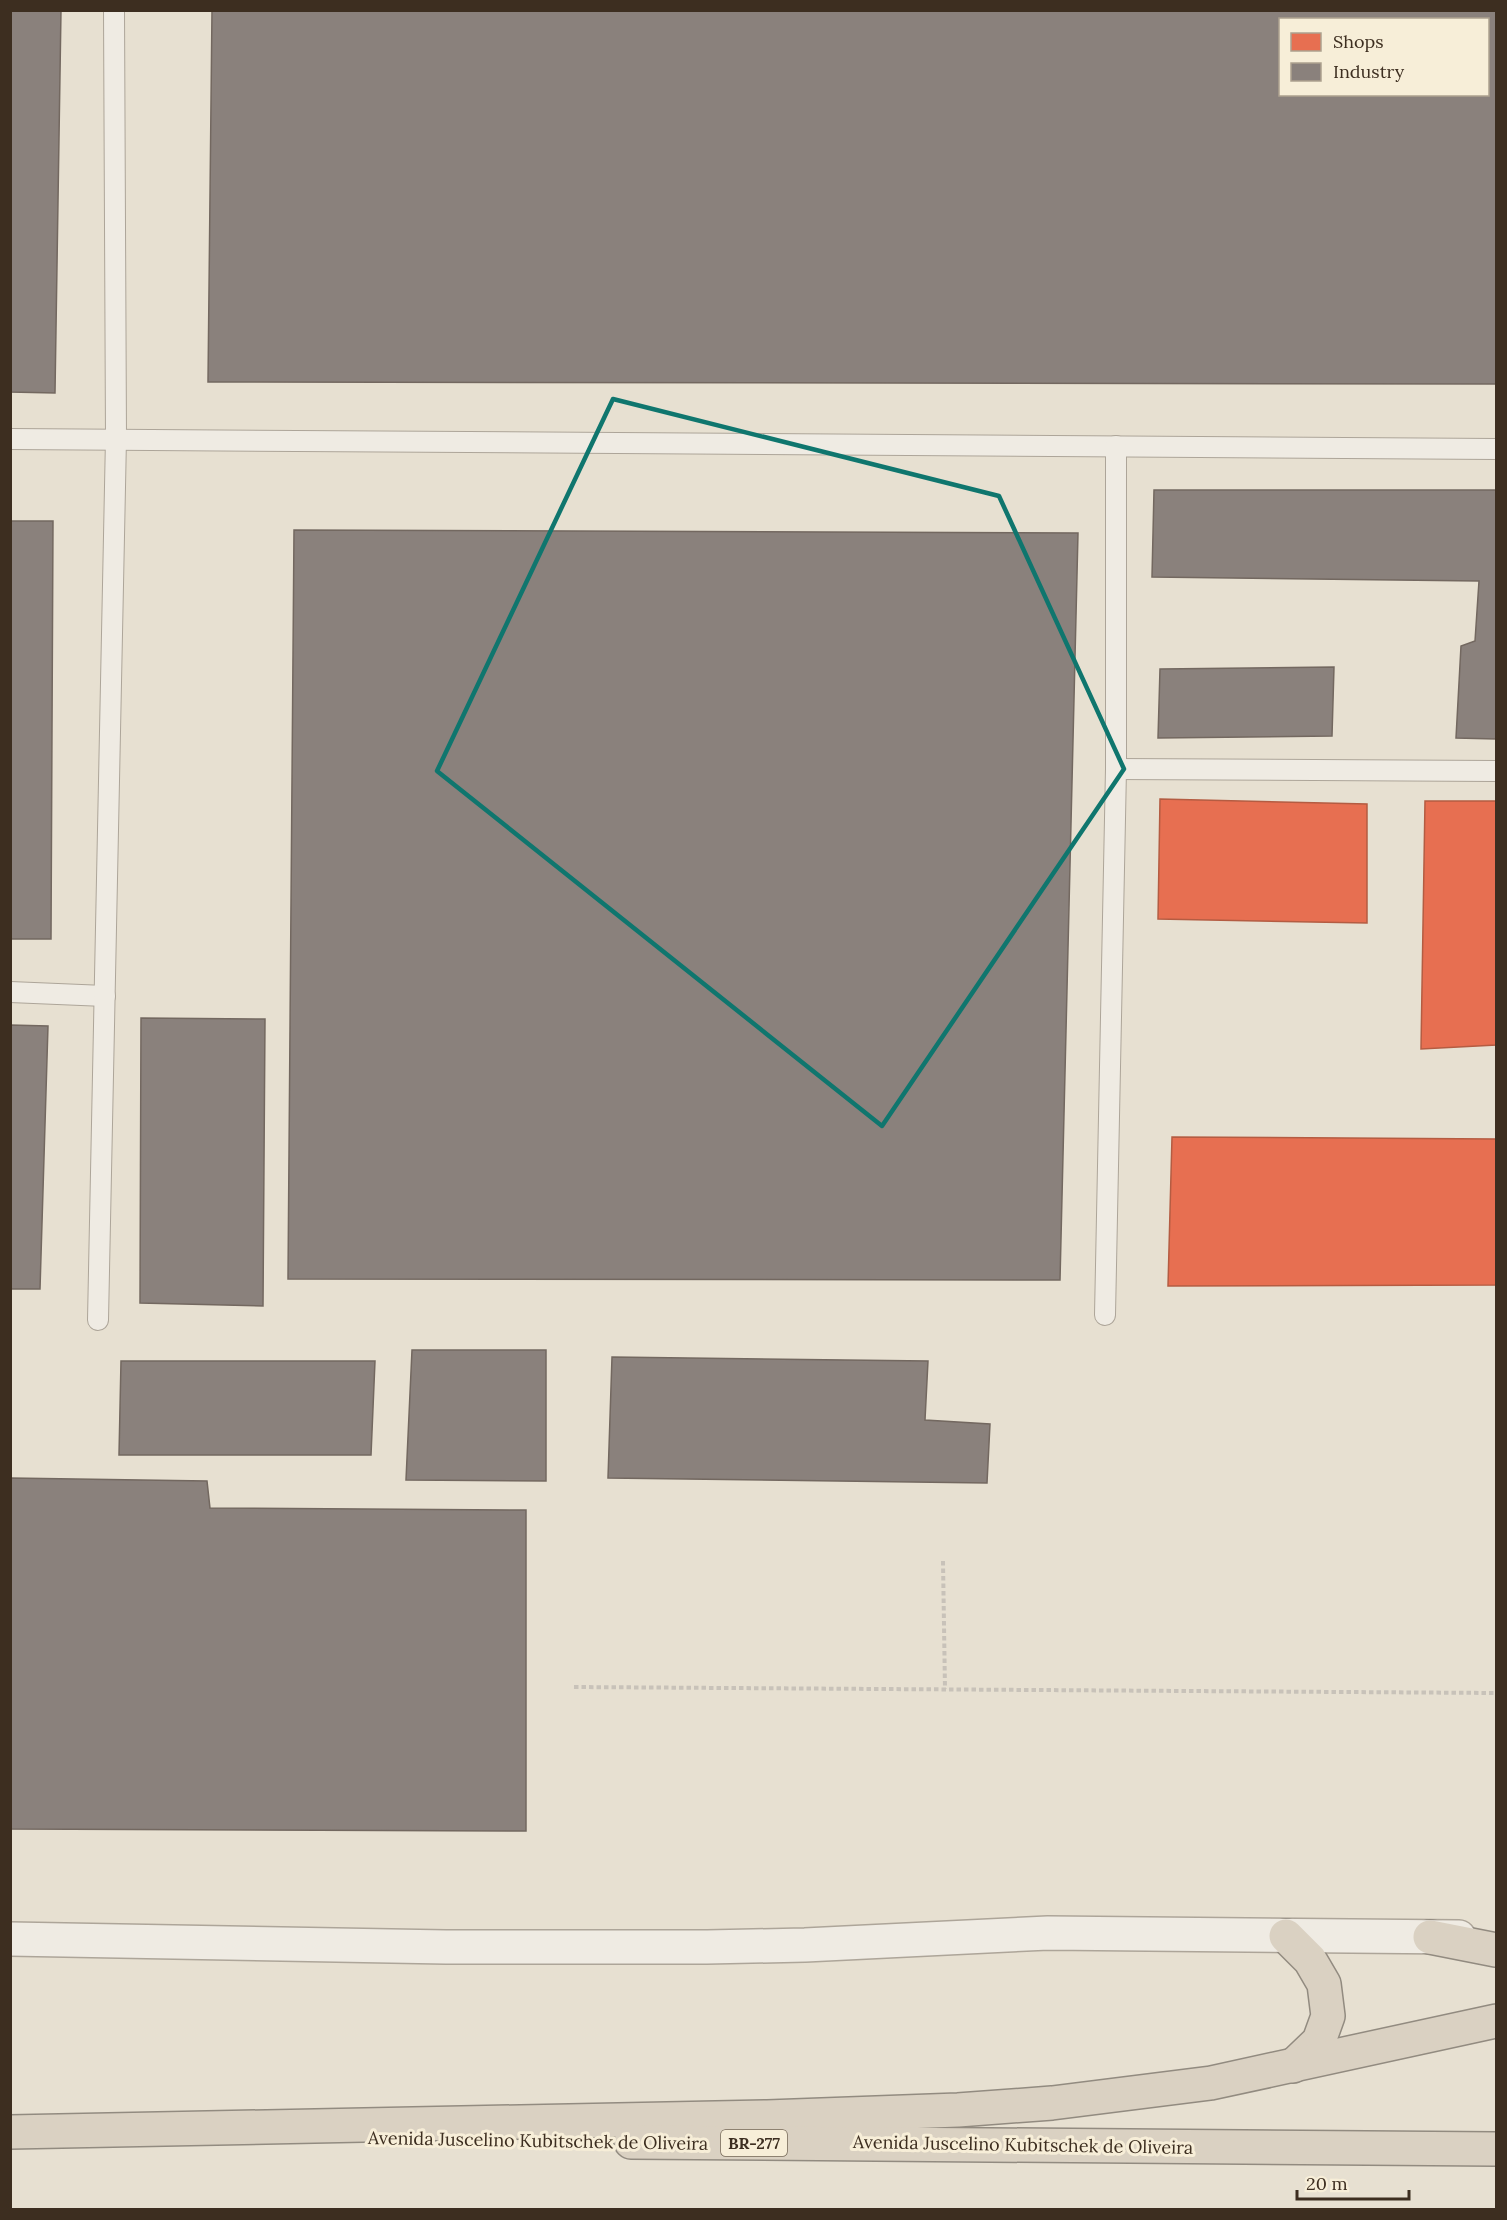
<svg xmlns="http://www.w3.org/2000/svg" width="1507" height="2220" font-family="Lora,serif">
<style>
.shops{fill:#e76f51;stroke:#b45c42;stroke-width:1.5}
.industry{fill:#8a817c;stroke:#736860;stroke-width:1.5;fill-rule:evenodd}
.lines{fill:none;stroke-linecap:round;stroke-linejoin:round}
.service-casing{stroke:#ada599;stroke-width:22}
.tertiary-casing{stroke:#ada599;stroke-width:36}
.motorway-casing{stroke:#928b80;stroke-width:36}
.path{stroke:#c8c2b9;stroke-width:4;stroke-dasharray:4.5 3;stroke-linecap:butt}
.service{stroke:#efebe3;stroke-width:20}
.tertiary{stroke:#efebe3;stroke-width:33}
.motorway{stroke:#dad1c2;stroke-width:33}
.marked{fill:none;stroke:#0f766e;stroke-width:4.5;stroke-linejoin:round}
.labels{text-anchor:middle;stroke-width:6;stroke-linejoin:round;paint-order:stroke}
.shield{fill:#f7eed8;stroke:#756857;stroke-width:1.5}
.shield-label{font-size:16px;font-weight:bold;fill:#3d2e20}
.street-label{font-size:18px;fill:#3d2e20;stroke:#f7eed8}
</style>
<rect width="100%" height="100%" fill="#e7e0d1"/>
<g class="shops">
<polygon points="1160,799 1367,804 1367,923 1158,919"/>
<polygon points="1425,801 1496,801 1496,1045 1421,1049"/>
<polygon points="1172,1137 1496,1139 1496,1285 1168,1286"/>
</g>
<g class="industry">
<polygon points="10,10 61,10 55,393 10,392"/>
<path d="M212,10H1496V384L208,382ZM1280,20H1488V94H1280Z"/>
<polygon points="1154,490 1496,490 1496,739 1456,738 1461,646 1475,641 1479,581 1152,577"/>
<polygon points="10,521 53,521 51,939 10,939"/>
<polygon points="294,530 1078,533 1060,1280 288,1279"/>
<polygon points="1334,667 1332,736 1158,738 1160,669"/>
<polygon points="141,1018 265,1019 263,1306 140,1303"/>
<polygon points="10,1025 48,1026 40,1289 10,1289"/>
<polygon points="412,1350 546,1350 546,1481 406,1480"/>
<polygon points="612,1357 928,1361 925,1420 990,1424 987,1483 608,1478"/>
<polygon points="121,1361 375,1361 371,1455 119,1455"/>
<polygon points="10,1478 207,1481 210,1508 526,1510 526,1831 10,1829"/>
</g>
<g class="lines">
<g class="service-casing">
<g id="service">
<polyline points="10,439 1496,449"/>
<polyline points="1116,769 1496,771"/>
<polyline points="10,992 105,996"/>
<polyline points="1105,1315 1116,769 1116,446"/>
<polyline points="98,1320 116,438 114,10"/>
</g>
</g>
<g class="tertiary-casing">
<polyline id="tertiary" points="10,1939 446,1947 707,1947 805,1945 1048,1933 1459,1937"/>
</g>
<g class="motorway-casing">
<g id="motorway">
<polyline points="1286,1936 1310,1960 1324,1984 1328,2016 1319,2041 1293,2066"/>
<polyline points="1430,1937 1496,1950"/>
<polyline points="10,2132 767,2117 958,2110 1052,2103 1211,2083 1496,2021"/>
<polyline points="631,2142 1496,2149"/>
</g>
</g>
<g class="path">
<polyline points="943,1561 945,1689"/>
<polyline points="574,1687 1496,1693"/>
</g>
<use href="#service" class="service"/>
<use href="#tertiary" class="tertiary"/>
<use href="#motorway" class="motorway"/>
</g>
<path class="marked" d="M613,399L999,496L1124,769L882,1126L437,771Z"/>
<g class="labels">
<rect class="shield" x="721" y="2130" width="66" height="26" rx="4.5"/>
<g class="shield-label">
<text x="754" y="2149">BR-277</text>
</g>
<g class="street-label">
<text transform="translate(538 2141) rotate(1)" y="6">Avenida Juscelino Kubitschek de Oliveira</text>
<text transform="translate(1023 2145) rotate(1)" y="6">Avenida Juscelino Kubitschek de Oliveira</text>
</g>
</g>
<rect width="1507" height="2220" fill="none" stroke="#3d2e20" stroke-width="24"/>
<rect x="1279" y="18" width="210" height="78" fill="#f7eed8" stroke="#ada18e" stroke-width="1.5"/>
<rect x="1291" y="33" width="30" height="18" fill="#e76f51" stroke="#ada18e" stroke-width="1.5"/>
<text x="1333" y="48" font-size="18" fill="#3d2e20">Shops</text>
<rect x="1291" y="63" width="30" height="18" fill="#8a817c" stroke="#ada18e" stroke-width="1.5"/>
<text x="1333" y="78" font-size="18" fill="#3d2e20">Industry</text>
<path d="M1297 2190v9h112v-9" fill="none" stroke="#3d2e20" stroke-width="3"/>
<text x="1306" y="2190" font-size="18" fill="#3d2e20" stroke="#f7eed8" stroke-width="4.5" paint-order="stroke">20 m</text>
</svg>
